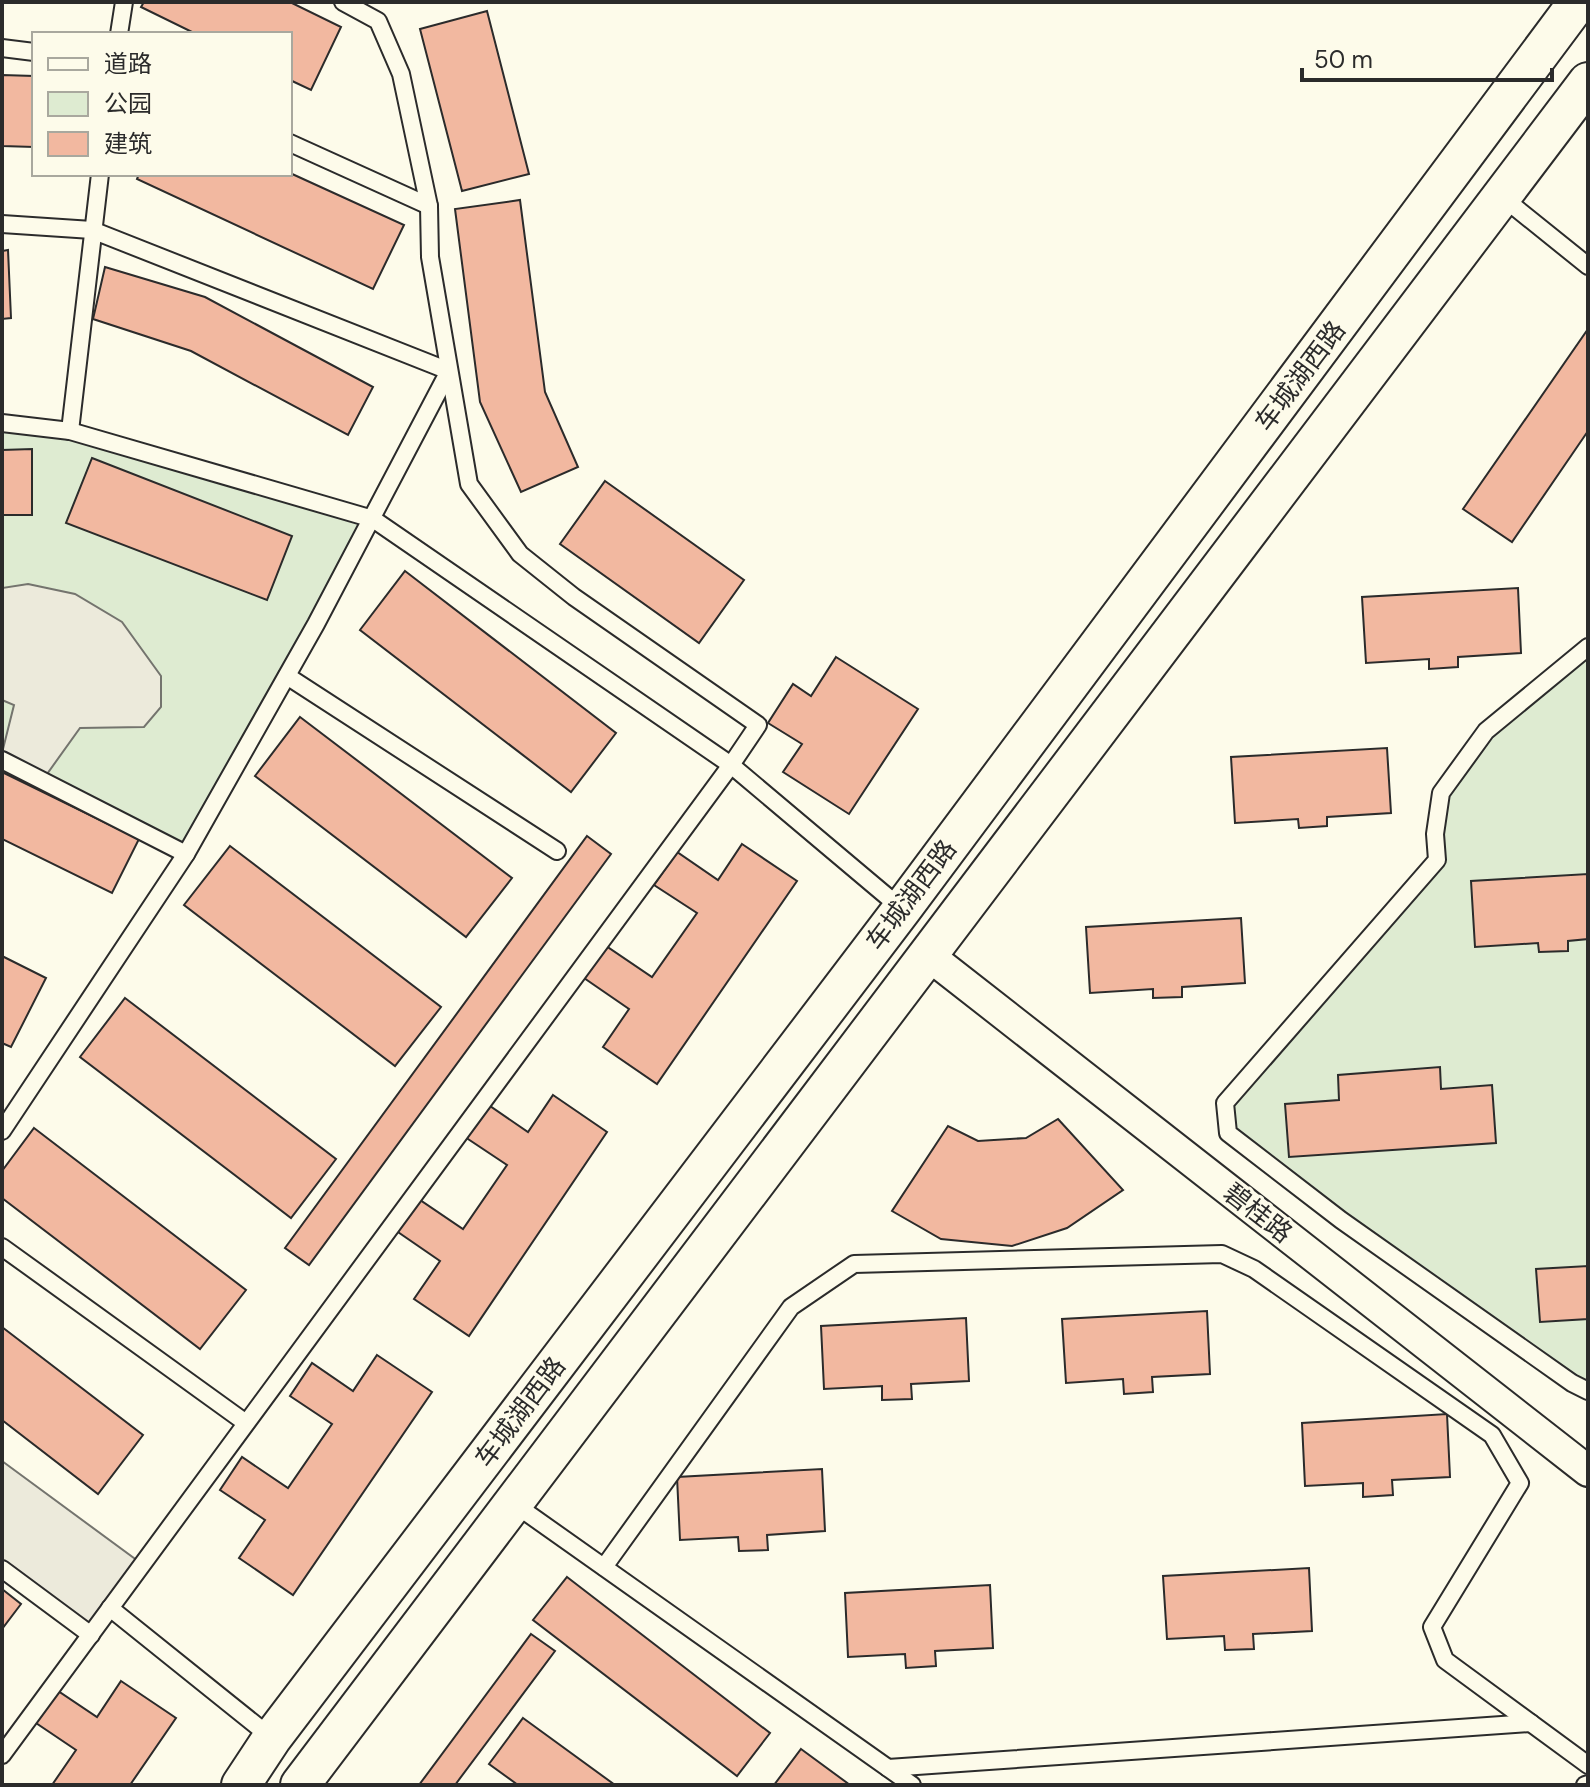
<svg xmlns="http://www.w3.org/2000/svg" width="1590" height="1787" font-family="'DM Sans','Noto Sans SC',sans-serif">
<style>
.green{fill:#deebd1;stroke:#74746e;stroke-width:2}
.parking{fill:#eceadb;stroke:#74746e;stroke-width:2}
.building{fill:#f2b8a0;stroke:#2b2b2b;stroke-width:2}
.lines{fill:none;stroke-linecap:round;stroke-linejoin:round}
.service-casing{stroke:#2b2b2b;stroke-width:20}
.minor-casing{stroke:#2b2b2b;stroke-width:34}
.tertiary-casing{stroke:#2b2b2b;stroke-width:42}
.service{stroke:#fdfbea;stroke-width:16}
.minor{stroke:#fdfbea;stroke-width:30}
.tertiary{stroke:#fdfbea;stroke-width:38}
.labels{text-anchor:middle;stroke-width:6;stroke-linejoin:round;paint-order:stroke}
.street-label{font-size:26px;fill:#2b2b2b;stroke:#fdfbea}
</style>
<rect width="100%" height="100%" fill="#fdfbea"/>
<g class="green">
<polygon points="2,423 70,431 373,519 186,854 2,760"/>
<polygon points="1588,647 1588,1391 1228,1133 1225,1103 1436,860 1441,793 1486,731"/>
</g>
<g class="parking">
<polygon points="28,584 75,594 122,622 161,676 161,707 144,727 80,728 42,781 2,753 14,705 2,700 2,588"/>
<polygon points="2,1461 142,1564 91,1635 2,1569"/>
</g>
<g class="building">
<polygon points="144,2 290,2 341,27 311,90 290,80 290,34 196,34 141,7"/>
<polygon points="487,11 529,174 462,191 420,29"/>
<polygon points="2,75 34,76 34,147 2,146"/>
<polygon points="290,173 404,225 373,289 137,179 139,174"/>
<polygon points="520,200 545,392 578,467 521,492 480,402 455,209"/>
<polygon points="8,250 11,318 2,319 2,251"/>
<polygon points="105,267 205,297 373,387 348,435 191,351 93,319"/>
<polygon points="1588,329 1588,431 1512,542 1463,509"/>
<polygon points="32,449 32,515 2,515 2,450"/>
<polygon points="92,458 292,536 267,600 66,523"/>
<polygon points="605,481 744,580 699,643 560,544"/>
<polygon points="405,571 616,733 571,792 360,630"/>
<polygon points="1518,588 1521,653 1458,657 1458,667 1429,669 1429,659 1366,663 1362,597"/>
<polygon points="836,657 918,709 849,814 783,772 802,744 768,723 793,684 811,696"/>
<polygon points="300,717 512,878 466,937 255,776"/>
<polygon points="1387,748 1391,813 1327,817 1327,826 1299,828 1298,819 1235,823 1231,757"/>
<polygon points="2,772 139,839 112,893 2,839"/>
<polygon points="587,836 611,854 309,1265 285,1248"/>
<polygon points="742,844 797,881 657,1084 603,1047 629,1009 584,978 606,946 652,977 697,913 654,885 677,852 718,880"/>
<polygon points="230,846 441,1007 395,1066 184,905"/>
<polygon points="1588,874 1588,939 1568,941 1568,951 1539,952 1538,943 1475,947 1471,881"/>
<polygon points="1241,918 1245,983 1182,987 1182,997 1153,998 1153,989 1090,993 1086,927"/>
<polygon points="2,956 46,978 11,1047 2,1043"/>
<polygon points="125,998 336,1159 291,1218 80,1057"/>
<polygon points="1440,1067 1441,1089 1492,1085 1496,1143 1289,1157 1285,1104 1339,1100 1338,1075"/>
<polygon points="553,1095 607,1132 469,1336 414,1299 440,1261 395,1230 417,1198 463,1229 507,1165 465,1137 487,1104 528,1132"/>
<polygon points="1058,1119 1123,1190 1067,1228 1012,1246 941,1239 892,1211 948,1126 978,1141 1026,1138"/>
<polygon points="34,1128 246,1290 200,1349 2,1198 2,1171"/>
<polygon points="1588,1266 1588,1319 1540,1322 1536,1269"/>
<polygon points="1207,1311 1210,1374 1152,1377 1153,1392 1124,1394 1123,1379 1066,1383 1062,1319"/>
<polygon points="966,1318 969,1381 911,1384 912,1399 882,1400 882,1386 824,1389 821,1326"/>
<polygon points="2,1327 143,1435 98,1494 2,1420"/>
<polygon points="377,1355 432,1392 293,1595 239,1558 265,1520 220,1490 242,1457 288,1488 332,1424 290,1396 312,1363 353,1391"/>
<polygon points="1447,1414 1450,1477 1392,1480 1393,1495 1363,1497 1363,1483 1305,1486 1302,1423"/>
<polygon points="822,1469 825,1531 767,1535 768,1550 739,1551 738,1537 680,1540 677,1477"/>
<polygon points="1309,1568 1312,1631 1253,1634 1254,1649 1225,1650 1224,1636 1167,1639 1163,1576"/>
<polygon points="567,1577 770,1733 737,1776 533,1620"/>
<polygon points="990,1585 993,1648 935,1651 936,1666 906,1668 905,1654 848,1657 845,1593"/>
<polygon points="2,1589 21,1604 2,1629"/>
<polygon points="531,1634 555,1651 455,1785 419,1785"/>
<polygon points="121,1681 176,1718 130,1785 52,1785 76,1750 33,1721 55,1689 97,1717"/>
<polygon points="523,1718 615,1785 518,1785 489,1764"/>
<polygon points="801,1749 850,1785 774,1785"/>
</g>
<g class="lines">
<g class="service-casing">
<g id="service">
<polyline points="119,34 124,2"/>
<polyline points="2,48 34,52"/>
<polyline points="290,143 429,206"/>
<polyline points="1501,196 1588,266"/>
<polyline points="2,224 92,230 449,371 316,624 186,854 2,1131"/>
<polyline points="2,423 70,431 373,519 731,765 902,909"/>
<polyline points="70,431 100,174"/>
<polyline points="1588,647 1486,731 1441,793 1435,834 1437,860 1225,1103 1228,1133 1341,1220 1572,1383 1588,1391"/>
<polyline points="287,676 557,851"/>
<polyline points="2,760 186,854"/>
<polyline points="2,1247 246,1423"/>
<polyline points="513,1503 912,1785"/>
<polyline points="604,1567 791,1307 854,1264 1222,1254 1254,1269 1492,1435 1520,1483 1432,1627 1445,1660 1588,1765"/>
<polyline points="2,1569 91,1635"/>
<polyline points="110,1608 272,1738"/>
<polyline points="2,1755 731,765 758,725 574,597 520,554 469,484 430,257 429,206 401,74 378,21 343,2"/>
<polyline points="888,1768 1531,1723"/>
<polyline points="1585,1785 1588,1784"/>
</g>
</g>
<g class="minor-casing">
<polyline id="minor" points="928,955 1588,1471"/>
</g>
<g class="tertiary-casing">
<g id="tertiary">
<polyline points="241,1785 272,1738 902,909 1578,2"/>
<polyline points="300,1785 1588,82"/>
</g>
</g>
<use href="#service" class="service"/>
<use href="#minor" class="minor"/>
<use href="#tertiary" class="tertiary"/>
</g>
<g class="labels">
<g class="street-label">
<text transform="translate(1300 376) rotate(-53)" y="9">车城湖西路</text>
<text transform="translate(911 895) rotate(-53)" y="9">车城湖西路</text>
<text transform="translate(1258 1213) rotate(38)" y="9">碧桂路</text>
<text transform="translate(520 1412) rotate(-53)" y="9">车城湖西路</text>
</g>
</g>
<rect width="1590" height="1787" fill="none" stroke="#2b2b2b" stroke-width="8"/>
<rect x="32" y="32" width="260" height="144" fill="#fdfbea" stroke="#a9a89e" stroke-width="2"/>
<rect x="48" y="58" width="40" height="12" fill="#fdfbea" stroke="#a9a89e" stroke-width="2"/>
<text x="104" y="72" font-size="24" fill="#2b2b2b">道路</text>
<rect x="48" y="92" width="40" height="24" fill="#deebd1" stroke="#a9a89e" stroke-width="2"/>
<text x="104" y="112" font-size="24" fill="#2b2b2b">公园</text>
<rect x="48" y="132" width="40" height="24" fill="#f2b8a0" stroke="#a9a89e" stroke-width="2"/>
<text x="104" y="152" font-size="24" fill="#2b2b2b">建筑</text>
<path d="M1302 68v12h250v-12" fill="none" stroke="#2b2b2b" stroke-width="4"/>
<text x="1314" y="68" font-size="24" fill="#2b2b2b" stroke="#fdfbea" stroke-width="6" paint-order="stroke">50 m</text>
</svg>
